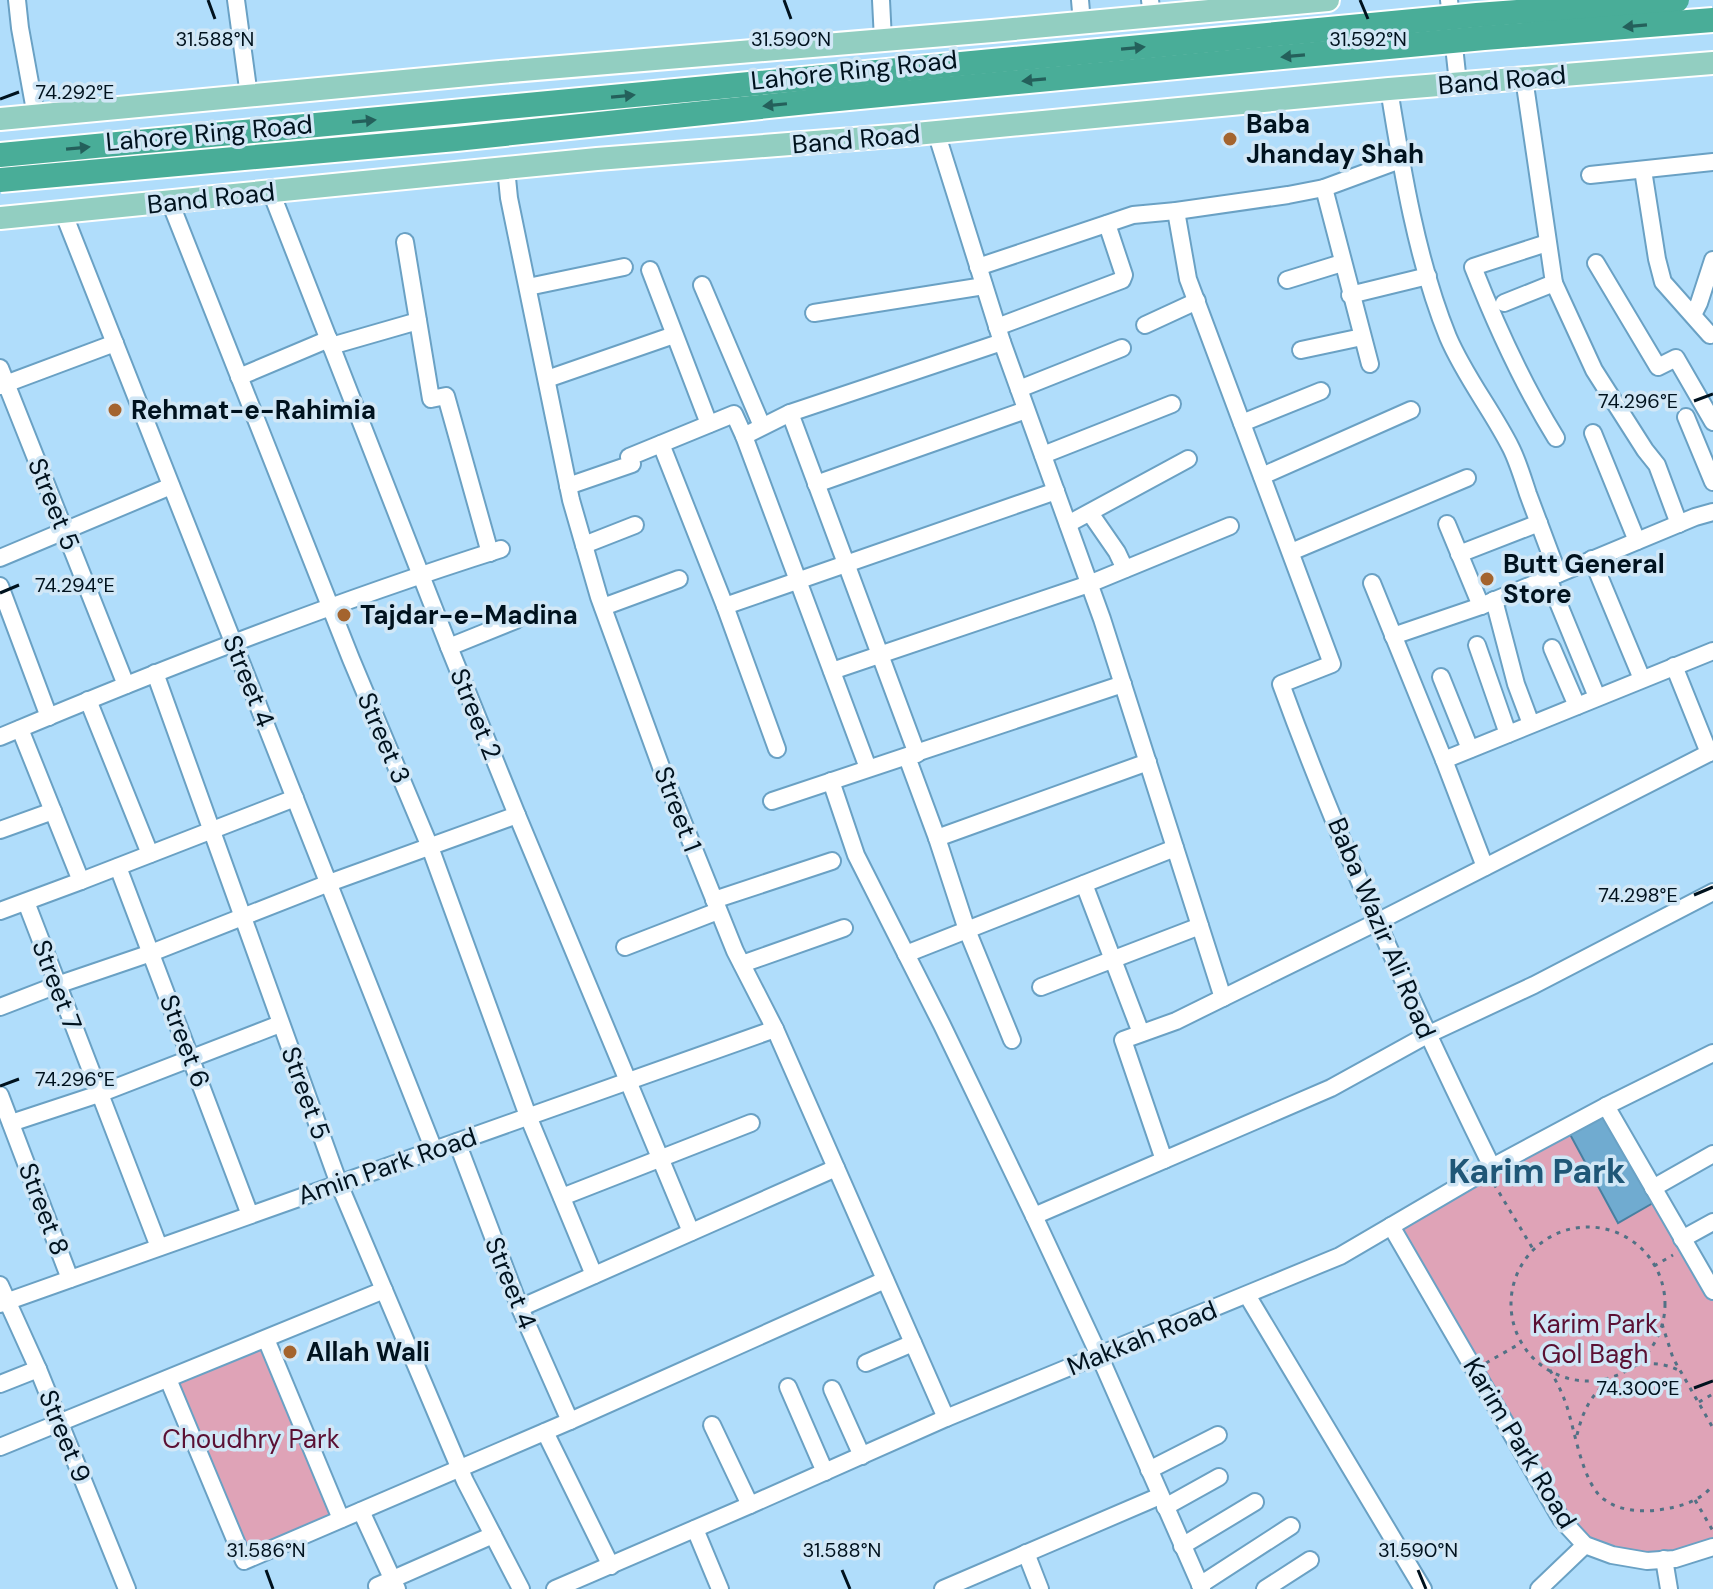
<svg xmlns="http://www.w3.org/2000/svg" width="1713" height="1589" font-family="'DM Sans',sans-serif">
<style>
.green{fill:#dfa3b7}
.building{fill:#70abd0;stroke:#487fa0;stroke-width:2}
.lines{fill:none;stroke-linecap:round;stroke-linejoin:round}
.minor-casing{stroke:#6aa1c4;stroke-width:20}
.major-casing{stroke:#fff;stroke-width:26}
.path{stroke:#527185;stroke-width:3;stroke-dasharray:4 6;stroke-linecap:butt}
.minor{stroke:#fff;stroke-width:16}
.major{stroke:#92cec1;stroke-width:22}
.highway-bridge-casing{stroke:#fff;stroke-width:28;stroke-linecap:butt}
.highway-bridge{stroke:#49ad98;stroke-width:24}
.oneway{fill:#24605b}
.ticks{fill:none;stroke:#00121e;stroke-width:3}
.poi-dot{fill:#a4642e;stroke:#d1e7f6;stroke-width:3}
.labels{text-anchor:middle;stroke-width:7;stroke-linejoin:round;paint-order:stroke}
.street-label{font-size:26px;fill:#00121e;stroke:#d1e7f6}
.poi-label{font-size:26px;font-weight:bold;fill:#00121e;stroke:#d1e7f6;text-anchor:start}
.park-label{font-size:26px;fill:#5b1033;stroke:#d1e7f6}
.district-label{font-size:34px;font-weight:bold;fill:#1f5777;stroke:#d1e7f6}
.ticks-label{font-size:20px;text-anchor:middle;fill:#00121e;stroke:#d1e7f6;stroke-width:7;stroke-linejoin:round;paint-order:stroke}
</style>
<rect width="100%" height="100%" fill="#b0ddfb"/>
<g class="green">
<polygon points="1566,1127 1617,1223 1660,1199 1713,1291 1713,1547 1675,1559 1585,1545 1391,1226"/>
<polygon points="266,1339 341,1519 244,1561 168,1379"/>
</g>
<polygon class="building" points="1606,1106 1660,1199 1618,1223 1566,1127"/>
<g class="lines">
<g class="minor-casing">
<g id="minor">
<polyline points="17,0 20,28 36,116"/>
<polyline points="236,0 249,96"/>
<polyline points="881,0 883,40"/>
<polyline points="1080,0 1082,23"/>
<polyline points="1150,0 1152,16"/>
<polyline points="1449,0 1458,83"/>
<path d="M1389,89C1402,170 1417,261 1448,337C1465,377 1492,410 1511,448C1518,462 1523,479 1528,494C1538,520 1548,547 1558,574"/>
<polyline points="936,132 1002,342 1102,619 1223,998"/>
<polyline points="506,168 509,198 571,500 599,597 664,775 735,951 775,1029 946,1418"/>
<polyline points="1643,170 1657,259 1663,282 1710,335"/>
<polyline points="1590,175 1713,162"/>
<polyline points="1324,188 1370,364"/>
<polyline points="271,192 449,647 517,815 691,1232"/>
<polyline points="170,202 351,659 430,847 528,1116 594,1275"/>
<path d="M1176,211L1188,279L1332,664L1281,684C1341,849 1414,1009 1492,1167"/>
<polyline points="63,212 434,1150"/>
<polyline points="405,242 431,399 446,396 490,553"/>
<path d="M1547,243L1473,267C1497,328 1522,383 1556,438"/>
<polyline points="1596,263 1658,367 1676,358 1713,422"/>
<polyline points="978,267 1133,215 1176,211 1288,195 1324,188 1400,160"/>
<polyline points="650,270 709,424"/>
<polyline points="1287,280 1342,263"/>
<polyline points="1554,283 1594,370 1645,450 1657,465 1679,524"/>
<polyline points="702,285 762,426"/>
<polyline points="528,287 624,267"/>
<polyline points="1350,295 1428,276"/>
<polyline points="1504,303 1554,283 1524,78"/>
<polyline points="814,313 984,286"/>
<polyline points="1693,315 1699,303 1713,260"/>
<polyline points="1145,325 1197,301"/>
<polyline points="997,327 1122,280 1124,275 1107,224"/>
<polyline points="331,346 418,321"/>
<polyline points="1301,350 1362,337"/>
<polyline points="0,368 126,685"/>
<polyline points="239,377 329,339"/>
<polyline points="547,379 674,335"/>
<polyline points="0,386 115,343"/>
<polyline points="1019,389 1122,348"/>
<polyline points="790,413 917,754"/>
<polyline points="1686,417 1713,482"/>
<polyline points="1242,423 1321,391"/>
<polyline points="1593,433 1637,541"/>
<polyline points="744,436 790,413 1002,342"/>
<polyline points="661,444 725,606 777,749"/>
<polyline points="1043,455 1172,404"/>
<polyline points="1262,476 1411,410"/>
<polyline points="816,484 1026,410"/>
<polyline points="568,486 632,464 629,457 734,414 744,436 868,768"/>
<polyline points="1090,513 1117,552 1125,569"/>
<polyline points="1068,524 1188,459"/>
<polyline points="1447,524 1481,606"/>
<polyline points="584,545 635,525"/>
<polyline points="1291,552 1467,478"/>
<polyline points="1459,554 1539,523"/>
<polyline points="0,558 171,486"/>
<polyline points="1592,559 1642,679"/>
<polyline points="1548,578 1597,697"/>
<polyline points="1372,583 1444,760 1485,867"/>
<polyline points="0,586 49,717"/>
<polyline points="1494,600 1516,684 1531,724"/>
<polyline points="725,606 1056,491"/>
<polyline points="603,607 679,579"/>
<polyline points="1393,636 1481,606 1695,517 1713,512"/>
<polyline points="1477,645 1508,734"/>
<polyline points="449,647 516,620"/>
<polyline points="1552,648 1577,706"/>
<polyline points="1674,666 1709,753"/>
<polyline points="832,671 1089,584 1230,526"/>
<polyline points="155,673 339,1184 465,1481 521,1589"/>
<polyline points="1441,677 1470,749"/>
<polyline points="88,700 150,854"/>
<path d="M0,737C164,668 330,603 501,549"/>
<polyline points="907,757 937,838 967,930 1012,1040"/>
<polyline points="1444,760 1713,651"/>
<polyline points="831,781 856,855 942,1025 1034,1216"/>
<polyline points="772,801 1123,684"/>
<polyline points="0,830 53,811"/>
<polyline points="937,838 1148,762"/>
<polyline points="118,867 250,1215"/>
<polyline points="81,881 295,798"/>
<polyline points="1084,884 1141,1033"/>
<polyline points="714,900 832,861"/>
<polyline points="26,902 159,1247"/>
<polyline points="0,911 81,881 20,729"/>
<polyline points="625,947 718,911"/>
<polyline points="906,954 1175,848"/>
<polyline points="742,964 844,928"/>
<polyline points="1041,987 1200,926"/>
<polyline points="0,1007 57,985 151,953 329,883 517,815"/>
<polyline points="0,1095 70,1279"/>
<polyline points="1606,1106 1713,1291"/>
<polyline points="11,1123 99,1094 280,1024"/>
<polyline points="457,1142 520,1308 570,1421"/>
<polyline points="1164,1160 1123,1040 1176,1021 1377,922 1713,751"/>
<polyline points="1653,1188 1713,1154"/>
<polyline points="562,1197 751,1123"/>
<polyline points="1391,1226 1561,1519 1585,1545 1612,1555 1647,1561 1675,1559 1713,1547"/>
<polyline points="1682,1239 1713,1222"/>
<polyline points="0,1285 38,1369 127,1589"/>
<polyline points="1247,1295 1423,1589"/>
<polyline points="0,1304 775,1029"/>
<polyline points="520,1308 836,1168"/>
<polyline points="266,1339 341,1519"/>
<polyline points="866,1363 913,1343"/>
<polyline points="168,1379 244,1561 570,1421 885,1280"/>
<polyline points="0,1384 38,1369"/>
<polyline points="788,1387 825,1472"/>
<polyline points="832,1389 862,1456"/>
<polyline points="712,1425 750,1505"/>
<polyline points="545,1432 611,1566"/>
<polyline points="0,1447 384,1290"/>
<polyline points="1149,1470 1218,1435"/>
<polyline points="1165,1507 1219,1477"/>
<polyline points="361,1511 397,1589"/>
<polyline points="695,1529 720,1589"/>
<polyline points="1182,1546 1255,1502"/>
<polyline points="1026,1553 1040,1589"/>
<polyline points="1664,1559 1669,1589"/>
<polyline points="1200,1585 1291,1526"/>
<polyline points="377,1586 493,1535"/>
<polyline points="555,1589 750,1505 946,1418 1340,1256 1492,1167 1606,1106 1713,1053"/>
<polyline points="943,1589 1160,1496"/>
<polyline points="1202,1589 1099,1355 1034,1216 1331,1088 1427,1035 1534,985 1713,892"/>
<polyline points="1265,1589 1310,1560"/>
<polyline points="1539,1589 1585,1545"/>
</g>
</g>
<g class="major-casing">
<g id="major">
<polyline points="0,119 500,72 992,31 1328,0"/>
<polyline points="0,218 597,159 905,135 1389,89 1713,63"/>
</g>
</g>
<g class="path">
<polyline points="1494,1184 1533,1249"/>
<circle cx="1588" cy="1304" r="77"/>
<polyline points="1654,1266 1673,1255"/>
<polyline points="1662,1324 1673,1358 1713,1428"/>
<polyline points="1486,1363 1521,1343"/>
<path d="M1634,1366C1650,1362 1665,1363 1680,1371"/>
<path d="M1550,1370C1556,1381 1562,1392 1566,1404C1575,1429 1582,1485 1605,1500C1620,1511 1640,1512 1658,1510C1679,1507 1700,1502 1713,1485"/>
<polyline points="1699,1402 1713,1394"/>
<path d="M1577,1435C1583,1410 1591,1395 1611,1378"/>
<polyline points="1695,1500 1713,1531"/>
</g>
<use href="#minor" class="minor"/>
<use href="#major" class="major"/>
<g class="highway-bridge-casing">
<g id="highway-bridge">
<polyline points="0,155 1477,15 1677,0"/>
<polyline points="0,180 456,139 817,101 1484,38 1713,20"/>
</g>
</g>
<use href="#highway-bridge" class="highway-bridge"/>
</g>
<defs><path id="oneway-solid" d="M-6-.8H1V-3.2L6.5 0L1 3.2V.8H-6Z" transform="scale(2)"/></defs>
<g class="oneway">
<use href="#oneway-solid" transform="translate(1635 26) rotate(175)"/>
<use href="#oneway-solid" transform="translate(1133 48) rotate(-5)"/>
<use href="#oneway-solid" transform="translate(1293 56) rotate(175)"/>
<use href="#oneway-solid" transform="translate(1034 80) rotate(175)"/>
<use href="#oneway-solid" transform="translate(623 96) rotate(-5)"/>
<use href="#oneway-solid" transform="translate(775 105) rotate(174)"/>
<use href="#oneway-solid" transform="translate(364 121) rotate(-5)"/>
<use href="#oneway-solid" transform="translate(78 148) rotate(-5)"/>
</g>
<path class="ticks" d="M208,0L215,19M784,0L791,19M1360,0L1368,19M0,99L19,92M1694,401L1713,394M0,593L19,585M1694,895L1713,887M0,1086L19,1079M1694,1388L1713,1381M266,1570L273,1589M842,1570L850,1589M1418,1570L1426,1589"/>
<g class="poi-dot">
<circle cx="1230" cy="139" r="8"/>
<circle cx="115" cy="410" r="8"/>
<circle cx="1487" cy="579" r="8"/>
<circle cx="344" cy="615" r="8"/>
<circle cx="290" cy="1352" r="8"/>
</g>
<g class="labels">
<g class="street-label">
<text transform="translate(854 70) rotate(-6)" y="9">Lahore Ring Road</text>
<text transform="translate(1502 80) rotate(-5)" y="9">Band Road</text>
<text transform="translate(209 133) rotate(-5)" y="9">Lahore Ring Road</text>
<text transform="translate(856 139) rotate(-5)" y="9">Band Road</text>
<text transform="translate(211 198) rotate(-6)" y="9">Band Road</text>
<text transform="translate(54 504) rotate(68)" y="9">Street 5</text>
<text transform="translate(249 681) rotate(68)" y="9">Street 4</text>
<text transform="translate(476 714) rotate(68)" y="9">Street 2</text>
<text transform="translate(384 738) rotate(67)" y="9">Street 3</text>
<text transform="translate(678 809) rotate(69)" y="9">Street 1</text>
<text transform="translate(1382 928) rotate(67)" y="9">Baba Wazir Ali Road</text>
<text transform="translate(57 985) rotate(69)" y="9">Street 7</text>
<text transform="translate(185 1041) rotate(69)" y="9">Street 6</text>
<text transform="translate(306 1093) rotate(70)" y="9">Street 5</text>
<text transform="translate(387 1166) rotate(-19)" y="9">Amin Park Road</text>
<text transform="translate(44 1209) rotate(69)" y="9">Street 8</text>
<text transform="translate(511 1283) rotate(68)" y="9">Street 4</text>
<text transform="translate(1142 1338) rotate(-22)" y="9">Makkah Road</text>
<text transform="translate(65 1436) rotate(68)" y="9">Street 9</text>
<text transform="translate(1520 1443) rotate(59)" y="9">Karim Park Road</text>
</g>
<g class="poi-label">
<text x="1246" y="133">Baba<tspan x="1246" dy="30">Jhanday Shah</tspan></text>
<text x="131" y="419">Rehmat-e-Rahimia</text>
<text x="1503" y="573">Butt General<tspan x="1503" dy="30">Store</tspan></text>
<text x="360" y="624">Tajdar-e-Madina</text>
<text x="306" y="1361">Allah Wali</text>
</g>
<g class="park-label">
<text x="1595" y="1333">Karim Park<tspan x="1595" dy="30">Gol Bagh</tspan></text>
<text x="251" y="1448">Choudhry Park</text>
</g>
<g class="district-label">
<text x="1537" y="1183">Karim Park</text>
</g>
</g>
<g class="ticks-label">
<text x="215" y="46">31.588°N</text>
<text x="791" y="46">31.590°N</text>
<text x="1368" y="46">31.592°N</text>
<text x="75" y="99">74.292°E</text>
<text x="1638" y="408">74.296°E</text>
<text x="75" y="592">74.294°E</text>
<text x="1638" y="902">74.298°E</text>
<text x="75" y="1086">74.296°E</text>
<text x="1638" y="1395">74.300°E</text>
<text x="266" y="1557">31.586°N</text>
<text x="842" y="1557">31.588°N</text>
<text x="1418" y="1557">31.590°N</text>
</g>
</svg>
